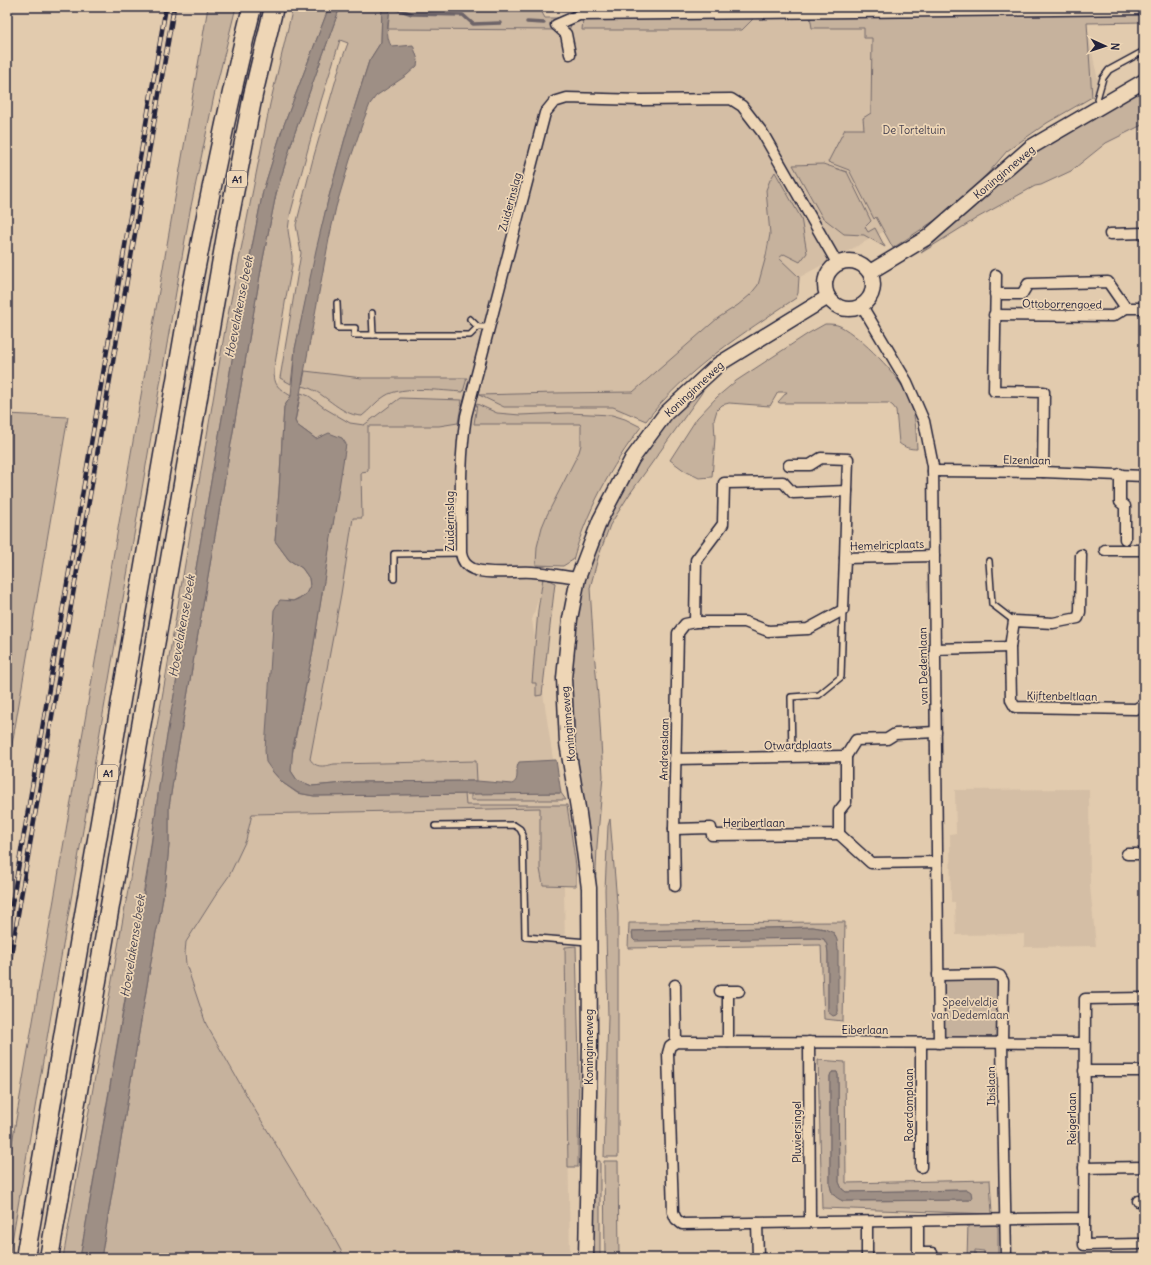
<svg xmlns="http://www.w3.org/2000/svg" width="1151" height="1265" font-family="Delius,sans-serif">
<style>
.built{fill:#d4bea5}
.green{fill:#c6b29d;stroke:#746a6c;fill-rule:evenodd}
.water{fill:#9e8f85;stroke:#6c6367}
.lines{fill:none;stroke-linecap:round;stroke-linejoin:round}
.stream{stroke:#6c6367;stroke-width:3.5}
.service-casing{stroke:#22223b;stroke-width:8}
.minor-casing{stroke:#22223b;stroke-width:13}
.secondary-casing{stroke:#22223b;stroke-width:17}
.motorway-casing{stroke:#22223b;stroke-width:21}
.service{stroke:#eed6b6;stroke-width:5}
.minor{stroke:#eed6b6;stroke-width:10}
.secondary{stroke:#eed6b6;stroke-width:14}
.motorway{stroke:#eed6b6;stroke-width:18}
.rail-casing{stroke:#22223b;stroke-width:4.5}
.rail{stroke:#eed6b6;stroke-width:3;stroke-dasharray:9;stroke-linecap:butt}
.labels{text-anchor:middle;stroke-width:3.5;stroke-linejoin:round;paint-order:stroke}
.shield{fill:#eed6b6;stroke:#5f5860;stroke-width:1}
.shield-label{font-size:10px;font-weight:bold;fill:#22223b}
.park-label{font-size:11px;fill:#433f4f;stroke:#eed6b6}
.street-label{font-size:11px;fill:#22223b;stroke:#eed6b6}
.water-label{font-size:12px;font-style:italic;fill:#474351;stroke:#eed6b6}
</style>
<rect width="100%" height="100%" fill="#e2cbae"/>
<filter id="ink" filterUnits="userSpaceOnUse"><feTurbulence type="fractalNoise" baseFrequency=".025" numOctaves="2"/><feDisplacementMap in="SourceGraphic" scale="8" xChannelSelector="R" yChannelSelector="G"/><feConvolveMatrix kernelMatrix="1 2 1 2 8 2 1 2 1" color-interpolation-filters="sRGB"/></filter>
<g filter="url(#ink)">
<g class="built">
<polygon points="1083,11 1100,89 1035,124 885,231 774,291 626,409 558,532 532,620 563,826 570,1258 345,1258 328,1227 304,1191 255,1110 206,1024 186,964 185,953 223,579 377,25"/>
<polygon points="1089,789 1090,886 1096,946 1024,947 1024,934 956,935 955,902 951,902 950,834 956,833 955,790"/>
</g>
<g class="green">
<polygon points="208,7 236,7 214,96 190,211 9,1258 7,1258 7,1172"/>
<polygon points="293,7 329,7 282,130 263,191 249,262 163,759 148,866 80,1258 63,1258 166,675 225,330 270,104"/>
<path d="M340,7H382L381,42L369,61L347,131L328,200L295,349L291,384L280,378L301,253L296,225L313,159L341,62L348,43L340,40L321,101L290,215L288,230L292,256V266L286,297L274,370C274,386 278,388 291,396L284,407L279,491L275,541L289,560L302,568L309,578L310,586L306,594L293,601L287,600L273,772L283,783L297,793L314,796L465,794L466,805H567L576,866V886L543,885L540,869V808L252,814L246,840L229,876L219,890L186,942L185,953L186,964L206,1024L255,1110L304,1191L328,1227L345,1258H101L156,932L159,922L166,878L169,845V807L176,761L262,264L276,194L294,135Z"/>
<polygon points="390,7 539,7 545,18 566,18 570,19 571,25 569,30 388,29"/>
<polygon points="1144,12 1144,22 1087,23 1092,97 1047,123 1007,151 989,172 949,211 893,248 876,217 874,219 849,170 828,162 845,129 864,129 863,118 871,113 872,38 864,38 864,28 812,28 810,16"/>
<polygon points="755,17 742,30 582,30 583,19"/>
<polygon points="1142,87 1144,90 1144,124 1106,143 1071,171 1041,185 1035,186 977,218 921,253 942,235 1027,156"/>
<polygon points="823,164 847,172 871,221 865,227 868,232 875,228 885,247 864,235 844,234 822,217 793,165"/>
<path d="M775,172L801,218L807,253L800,262L784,254L779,258L799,277L798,293L796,298C742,334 686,369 646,421L613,407H504L479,395L555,393L633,392L718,318L738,305L750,295L758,285L766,256L770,234L766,190L770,180Z"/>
<path d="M825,324C830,324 836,324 840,326C861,337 899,375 908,397C916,414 916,431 917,449C910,449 905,448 899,443L896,410L893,406L889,403H780L778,402L787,392H778L770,406L729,403L722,405L717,410L714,420L715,438L712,477L699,478L685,471L670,460L697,418L717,397L736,381L809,333Z"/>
<path d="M305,371L362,378H467L463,392C443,391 402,385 385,396C376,401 370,410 362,416C338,415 324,390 302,386Z"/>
<polygon points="707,382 701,394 629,495 610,525 598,558 590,588 594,651 599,707 603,776 597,846 595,896 593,896 594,867 573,737 570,667 573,636 586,571 610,511 644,452 668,421"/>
<path d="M301,393L309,396L326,409L350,423L364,425L400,398L462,400L458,423L439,426H368V471L361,472L362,518H353L341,594L310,759C316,769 325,766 334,764L476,761L477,781L355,782L312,786L297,780L291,771V760L312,656L337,498L316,439L297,425L295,421Z"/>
<path d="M477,404L497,413L520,415L568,413L612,415L625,419L641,427C611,466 586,513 573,560L563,566L536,565L537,547L542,527L547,515L579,452L581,445V426L580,424H474Z"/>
<polygon points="7,414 68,417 7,774"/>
<polygon points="543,578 552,581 555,583 542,695 536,696 536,683 532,683 538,610"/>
<polygon points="495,793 561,793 566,800 471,800 471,794"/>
<polygon points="610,819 618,914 618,1157 604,1157 608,1017 605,890 608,826"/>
<path d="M845,922L843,1021L824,1019L821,945L628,948L629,923ZM813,927L825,929L838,1011L828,1012V954L827,945L824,939L817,938L633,939L632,931Z"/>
<polygon points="576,946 579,1060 578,1167 568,1167 565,947"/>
<polygon points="940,977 994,977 999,981 999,1039 940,1041"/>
<path d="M818,1060L845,1062L846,1183L990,1180L992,1214L822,1208ZM833,1072H837L838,1075L839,1182L842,1189L846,1192L968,1190L970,1200L843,1201L832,1194L830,1185V1076Z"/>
<polygon points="594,1161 600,1161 600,1258 593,1258"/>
<polygon points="604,1161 618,1161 619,1258 605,1258"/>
<polygon points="968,1223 992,1223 998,1227 998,1258 984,1258 984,1251 975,1250 975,1258 967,1258"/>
</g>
<g class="water">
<polygon points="329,7 340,7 294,135 276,194 262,264 176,761 169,807 169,845 166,878 159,922 156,932 101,1258 80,1258 147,876 163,759 249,262 263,191 282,130"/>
<path d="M382,7H390C389,19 384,37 392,47L413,45L418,60L417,66L407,75L376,96L370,104L364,119L350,160L336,207L329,239L295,421L297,425L316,439L329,433L342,438L346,444L312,656L293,747L291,771L297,780L312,786L355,782L477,781L512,784C521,780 514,769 519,762L556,760L561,793L314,796L298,793L283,783L273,772L266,762L265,750L274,610L280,600L293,601L298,599L306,594L310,586L309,578L302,568L289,560L275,541L279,491L284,407L291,396L295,349L316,250L328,200L347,131L369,61L381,42Z"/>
<polygon points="813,927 825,929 834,933 837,940 838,949 838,1012 836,1015 833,1016 828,1012 828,954 827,945 824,939 817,938 635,941 633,939 632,931"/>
<path d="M833,1072H837L838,1075L839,1182L842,1189L846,1192L968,1190L971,1192L972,1198L970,1200L843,1201C834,1197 832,1194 830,1185V1076L831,1073Z"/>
</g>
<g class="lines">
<g class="stream">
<polyline points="392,7 412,14 463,15 473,24 500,23"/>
<polyline points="563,9 708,7"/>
<polyline points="527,22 544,23"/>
</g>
<g class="service-casing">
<g id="service">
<polyline points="1100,106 1097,99 1103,78 1109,70 1144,51"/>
<polyline points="337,303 338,328 355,328 354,335 470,335 478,327 489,327"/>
<polyline points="372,313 373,335"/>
<polyline points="470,319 478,327"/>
<polyline points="989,561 992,604 1014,621"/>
<polyline points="394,579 394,554 461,553"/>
<polyline points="792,757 791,697 819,695 841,677 843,610"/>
<polyline points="435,826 514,825 520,829 523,835 525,937 588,942"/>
</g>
</g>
<g class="minor-casing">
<g id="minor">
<polyline points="570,54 566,34 556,25 579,15 1144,9"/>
<polyline points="1110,234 1144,233"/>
<polyline points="996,275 994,391 1044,392 1043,472"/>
<polyline points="995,294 1022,294 1028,284 1108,282 1126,308"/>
<polyline points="862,306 907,382 924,421 933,466 939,1043"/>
<polyline points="994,315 1113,316 1126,308 1144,308"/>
<polyline points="933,471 1043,472 1144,476"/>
<polyline points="1120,474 1120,502 1125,506 1125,539"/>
<polyline points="1105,550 1144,550"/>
<polyline points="1081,555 1080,612 1078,618 1053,623 1014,621 1010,647 1011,700 1015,707 1136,709 1144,704"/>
<polyline points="845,558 847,491"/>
<path d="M578,578C563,576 547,573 532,572C515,571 488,575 473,569C466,566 462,560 461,553C461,508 459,461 466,416L545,113L554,102L567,98L642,100L731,99L742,106L762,132L837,263"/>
<polyline points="695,622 696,560 723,524 724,483 783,482 793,493 847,491 848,459 821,458 810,465 789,465"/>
<polyline points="935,649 1010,647"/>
<polyline points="846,756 856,740 887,739 895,734 936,732"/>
<polyline points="675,759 846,756"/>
<polyline points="674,829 711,828 712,835 839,834 839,811 846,802 846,756"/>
<polyline points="839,834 871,863 937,862"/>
<polyline points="1127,854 1144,854"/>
<polyline points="675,886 674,829 678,633 685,624 695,622 745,622 768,631 808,629 843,610 845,558 934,556"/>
<polyline points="938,975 995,974 1000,976 1003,981 1002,1043 1006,1258"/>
<polyline points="675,985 676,1042"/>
<polyline points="720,991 739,991"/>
<polyline points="728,991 728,1042"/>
<polyline points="809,1042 810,1222"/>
<polyline points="921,1043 921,1167"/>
<polyline points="1084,1043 676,1042 670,1046 668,1053 673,1212 676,1219 682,1224 1084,1218 1085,999 1142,998"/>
<polyline points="1084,1071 1142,1071"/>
<polyline points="1084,1168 1144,1167"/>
<polyline points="1138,1201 1144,1201"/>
<polyline points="1084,1218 1084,1245 1139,1244"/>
<polyline points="918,1221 918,1253 932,1253"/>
<polyline points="867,1222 867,1256"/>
<polyline points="757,1223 758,1257"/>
</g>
</g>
<g class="secondary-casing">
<g id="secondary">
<circle cx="849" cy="285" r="24"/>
<polyline points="870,272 928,237 1031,147 1144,81"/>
<polyline points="586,1258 590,1043 589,888 579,814 567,743 564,678 570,619 578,578 600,520 632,459 666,413 719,364 828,297"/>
</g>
</g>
<g class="motorway-casing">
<g id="motorway">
<path d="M25,1258L192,287C210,193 229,100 252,7"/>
<polyline points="49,1258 227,230 253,95 274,7"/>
</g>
</g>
<use href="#service" class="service"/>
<use href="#minor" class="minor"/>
<use href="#secondary" class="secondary"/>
<use href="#motorway" class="motorway"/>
<g class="rail-casing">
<g id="rail">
<polyline points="7,933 166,7"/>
<polyline points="7,978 174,7"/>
</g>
</g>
<use href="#rail" class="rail"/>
</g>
</g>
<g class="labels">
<g class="shield">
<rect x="227" y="171" width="20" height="16" rx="3"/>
<rect x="98" y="765" width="20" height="16" rx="3"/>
</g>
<g class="shield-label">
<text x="237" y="183">A1</text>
<text x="108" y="777">A1</text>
</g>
<g class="park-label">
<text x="914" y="134">De Torteltuin</text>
<text x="970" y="1006">Speelveldje<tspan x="970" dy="13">van Dedemlaan</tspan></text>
</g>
<g class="street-label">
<text transform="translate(1004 172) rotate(-40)" y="4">Koninginneweg</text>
<text transform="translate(510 202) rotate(-75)" y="4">Zuiderinslag</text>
<text transform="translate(1062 304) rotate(1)" y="4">Ottoborrengoed</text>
<text transform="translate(694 389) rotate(-43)" y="4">Koninginneweg</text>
<text transform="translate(1027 460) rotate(1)" y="4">Elzenlaan</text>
<text transform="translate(450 521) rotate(-90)" y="4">Zuiderinslag</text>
<text transform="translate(887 545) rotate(-2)" y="4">Hemelricplaats</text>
<text transform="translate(923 666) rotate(-91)" y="4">van Dedemlaan</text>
<text transform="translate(1062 696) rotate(1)" y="4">Kijftenbeltlaan</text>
<text transform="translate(568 724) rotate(-95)" y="4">Koninginneweg</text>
<text transform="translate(798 745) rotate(-1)" y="4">Otwardplaats</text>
<text transform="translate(664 749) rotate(-89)" y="4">Andreaslaan</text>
<text x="754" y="827">Heribertlaan</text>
<text x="865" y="1034">Eiberlaan</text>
<text transform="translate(589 1047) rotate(-90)" y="4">Koninginneweg</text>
<text transform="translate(991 1086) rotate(-91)" y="4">Ibislaan</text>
<text transform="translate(909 1105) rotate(-90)" y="4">Roerdomplaan</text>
<text transform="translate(1072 1119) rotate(-90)" y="4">Reigerlaan</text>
<text transform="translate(797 1132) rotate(-90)" y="4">Pluviersingel</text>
</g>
<g class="water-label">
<text transform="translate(239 307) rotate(-79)" y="4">Hoevelakense beek</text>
<text transform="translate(182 626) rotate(-80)" y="4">Hoevelakense beek</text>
<text transform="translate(133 946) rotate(-81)" y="4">Hoevelakense beek</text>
</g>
</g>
<rect width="1151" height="1265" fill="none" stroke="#eed6b6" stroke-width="24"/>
<rect x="12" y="12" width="1127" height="1241" fill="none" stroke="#22223b" stroke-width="1.5" filter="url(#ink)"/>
<g transform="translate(1105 46) rotate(93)" stroke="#eed6b6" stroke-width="3" paint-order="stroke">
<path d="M0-3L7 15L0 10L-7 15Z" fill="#22223b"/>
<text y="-6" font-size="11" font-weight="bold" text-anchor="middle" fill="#22223b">N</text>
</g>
</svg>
